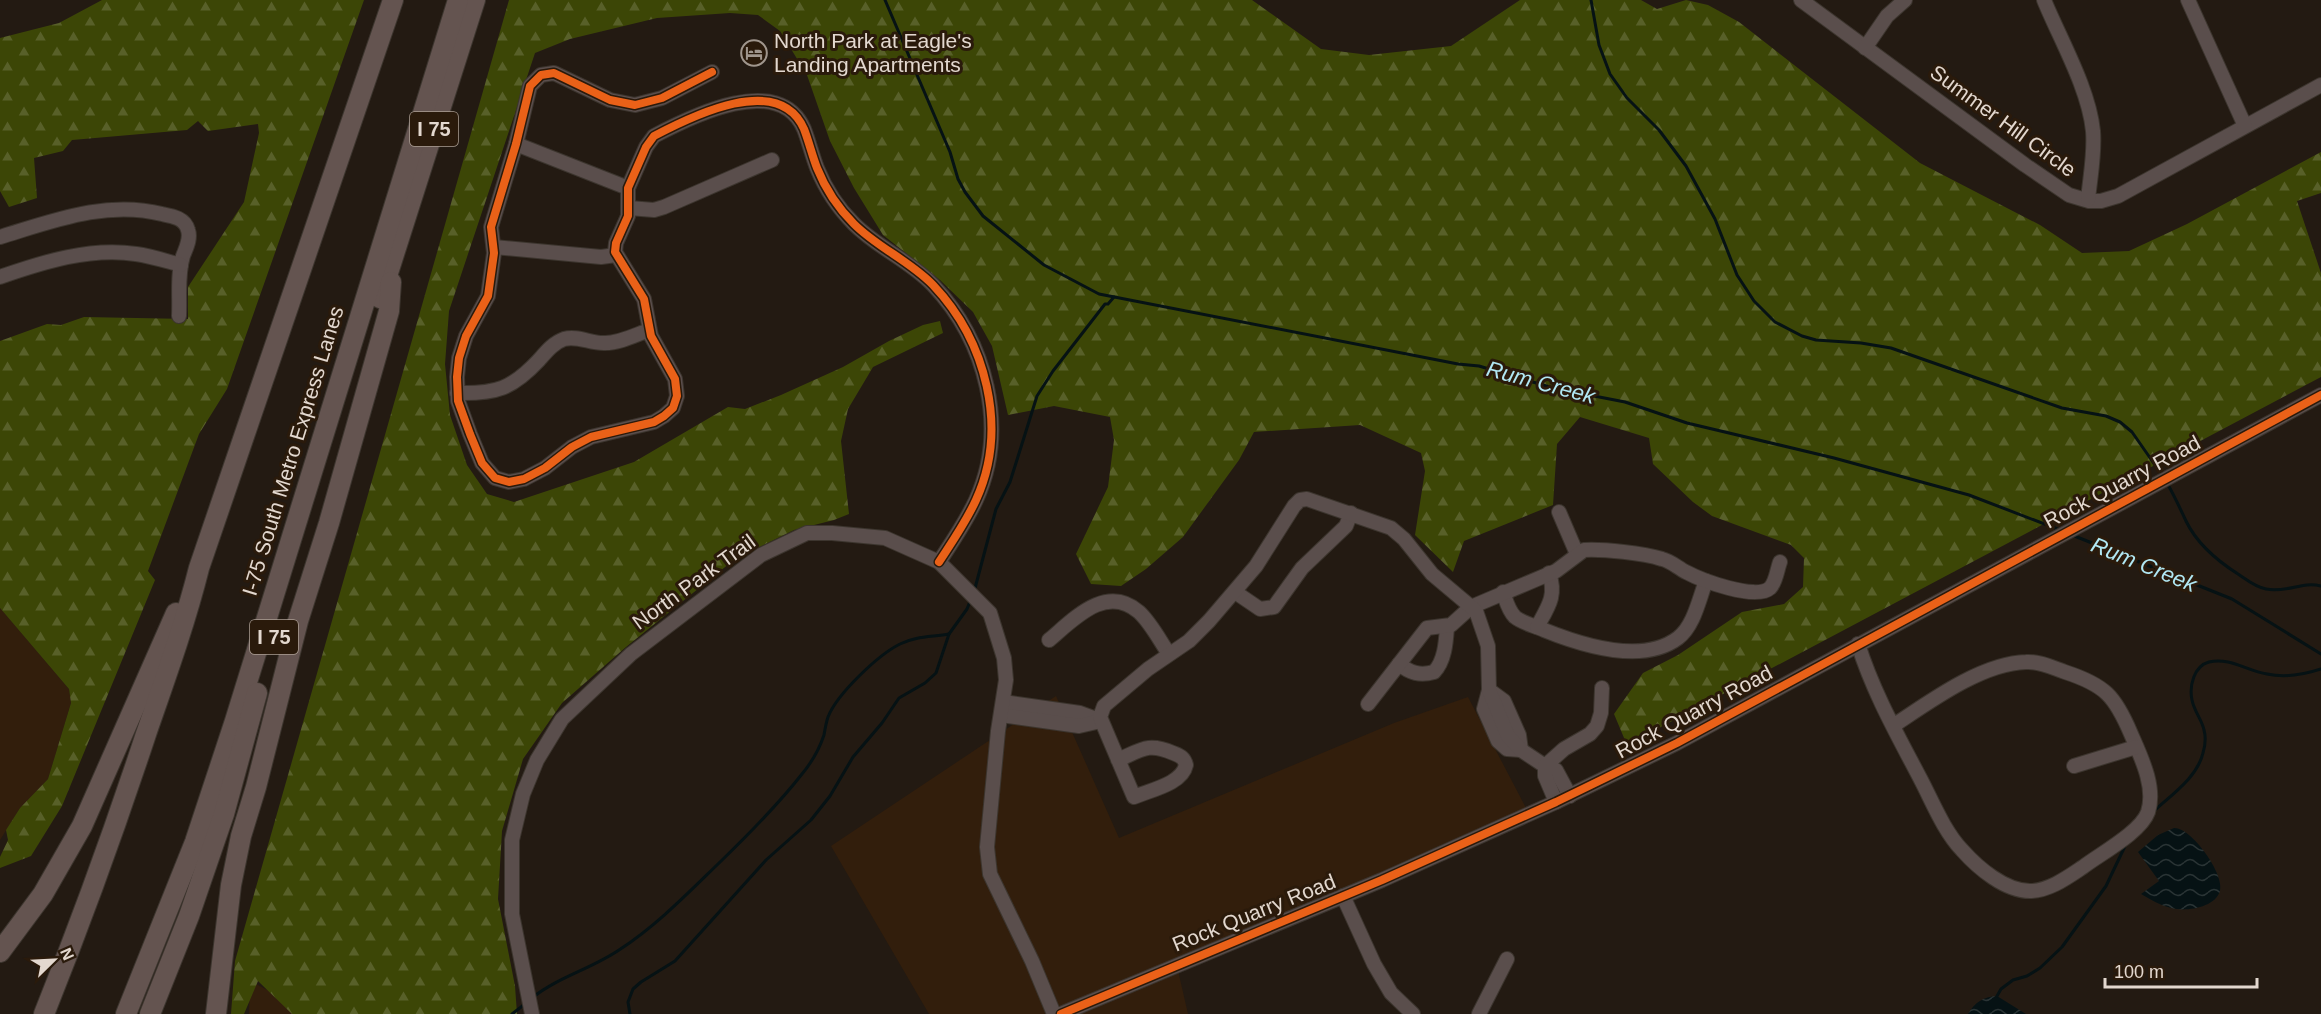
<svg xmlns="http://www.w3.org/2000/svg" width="2321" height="1014" font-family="Arial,sans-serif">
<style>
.built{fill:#321e0c}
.forest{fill:url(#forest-firs)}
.water{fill:url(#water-waves)}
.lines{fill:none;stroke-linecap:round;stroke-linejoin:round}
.stream{stroke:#061214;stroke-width:3}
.minor-casing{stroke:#3c352e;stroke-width:16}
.highway-casing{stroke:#3c352e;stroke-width:22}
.minor{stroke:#5a4e4c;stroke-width:14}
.highway{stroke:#645450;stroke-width:20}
.cycleway-casing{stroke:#2a1a0b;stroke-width:11}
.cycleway{stroke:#ea6118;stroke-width:8}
.labels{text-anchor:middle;stroke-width:6;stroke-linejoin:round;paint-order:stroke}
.shield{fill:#2a1a0b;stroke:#ac9f94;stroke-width:1.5}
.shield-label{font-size:20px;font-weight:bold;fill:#e3d8cf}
.poi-label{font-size:21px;fill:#e3d8cf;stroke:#2a1a0b;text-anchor:start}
.street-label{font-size:21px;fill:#e3d8cf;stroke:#2a1a0b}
.water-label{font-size:22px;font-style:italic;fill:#b1e8f4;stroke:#2a1a0b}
</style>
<defs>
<pattern id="forest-firs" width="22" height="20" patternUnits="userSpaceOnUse" patternTransform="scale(1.5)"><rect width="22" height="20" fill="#3c4606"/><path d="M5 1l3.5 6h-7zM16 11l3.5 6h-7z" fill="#586029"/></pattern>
<pattern id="water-waves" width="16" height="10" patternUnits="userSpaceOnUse" patternTransform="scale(1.5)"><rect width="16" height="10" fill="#061214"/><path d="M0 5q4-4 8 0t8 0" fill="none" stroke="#2a3435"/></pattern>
</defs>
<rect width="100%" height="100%" fill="#231a12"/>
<g class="built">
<polygon points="0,608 69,689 71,703 48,779 20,808 0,840"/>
<polygon points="1056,696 1119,838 1394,723 1468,697 1527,810 1177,966 1188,1014 929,1014 831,846"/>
<polygon points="250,981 313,1014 249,1014"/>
</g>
<g class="forest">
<polygon points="102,0 364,0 227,389 199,434 148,571 155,580 62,806 31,856 0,868 0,857 8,840 6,830 20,808 48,779 71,703 69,689 0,608 0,341 47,324 61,325 84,317 188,319 188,287 244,202 259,133 258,124 208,131 198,121 187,130 72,140 63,151 34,158 37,198 9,207 0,191 0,38 59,23"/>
<polygon points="509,0 1252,0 1321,49 1369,55 1451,46 1520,0 1641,0 1657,9 1686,0 1708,5 1739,22 1920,163 2040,225 2082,253 2129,251 2187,224 2321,152 2321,193 2297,201 2321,273 2321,377 1627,745 1614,714 1643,673 1678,655 1742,612 1784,604 1803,587 1804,558 1791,545 1712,516 1693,502 1653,464 1649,438 1580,417 1557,444 1553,505 1464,541 1453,572 1415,535 1425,471 1421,453 1360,425 1254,432 1239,460 1183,537 1146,569 1121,586 1091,584 1076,554 1108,487 1114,440 1110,417 1054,406 1008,415 992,346 973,312 940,280 883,235 854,188 830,141 807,75 780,31 758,15 730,13 657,18 570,39 535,53 449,311 445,364 450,415 467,465 487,494 514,502 634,462 728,407 745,409 781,395 843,367 889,341 923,325 940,321 943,333 873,367 848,409 841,441 849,514 834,520 794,530 735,559 626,647 562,703 523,759 502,831 498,899 515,986 517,1014 292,1014 258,981 244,1014 231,1014 235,961"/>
</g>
<g class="water">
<path d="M2174,828C2191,827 2225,874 2220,891C2215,908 2185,912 2171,908C2160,905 2151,900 2141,894L2159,881L2138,852L2158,835Z"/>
<path d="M1997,996L2026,1014H1968C1975,1002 1983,997 1997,996Z"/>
</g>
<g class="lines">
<g class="stream">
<polyline points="885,0 950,152 958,179 965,192 983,216 1044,265 1099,294 1458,364 1479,366 1553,388 1625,402 1687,423 1834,458 1969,495 2060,530"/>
<polyline points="1591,0 1599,45 1610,74 1627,98 1659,130 1686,166 1715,219 1737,275 1754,301 1775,322 1802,336 1816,340 1861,343 1891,348 2062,408 2106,416 2120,422 2132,432 2162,475"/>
<path d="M2167,483C2174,495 2180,508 2186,521C2197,544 2216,560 2238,574C2247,580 2255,587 2266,589C2288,593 2302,581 2321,586"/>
<polyline points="2072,535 2232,599 2321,654"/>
<polyline points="974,592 996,509 1010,482 1037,396 1053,371 1105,304 1108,304 1114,297"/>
<path d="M2153,812C2171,795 2197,778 2203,753C2205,746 2206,737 2204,730C2202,720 2194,711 2192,700C2189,686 2194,666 2209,662C2230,657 2247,671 2267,674C2286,678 2303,675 2321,669"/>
<polyline points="1997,996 2001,989 2013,980 2027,976 2040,968 2062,947 2106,886 2126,844"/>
<path d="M532,998C558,977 591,969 619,950C656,926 687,894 718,864C748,835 777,806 802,774C812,762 819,750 824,735C825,729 826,723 828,717C837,694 878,655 900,644C915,636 933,637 949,634"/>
<polyline points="512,1014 525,1004"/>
<polyline points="630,1014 628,1002 633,989 641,982 675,961 766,860 811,820 830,796 853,757 882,723 899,698 925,683 936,673 949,634 967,609 971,599"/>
</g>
<g class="minor-casing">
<g id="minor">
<polyline points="1801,0 2025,165 2069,195 2089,201 2101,201 2118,196 2321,85"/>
<path d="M2044,0C2060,39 2089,89 2093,131C2095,154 2090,177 2088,200"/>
<polyline points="2188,0 2245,126"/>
<polyline points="1865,48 1887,16 1905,0"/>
<path d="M712,72L662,98L635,105L610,100L554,73L541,75L530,86L516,144L491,227L494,253L488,296L466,336L459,358L457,377L458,401L470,434L482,463L495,478L509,482L524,479L545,468L572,447L591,437L654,422L664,416L673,408L677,396L675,379L651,336L644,299L615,252L616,243L628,216V188L646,147L654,136C692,116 779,72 804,129C809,142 812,155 817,168C825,188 839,209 854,224C878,248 910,261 933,285C986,341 1009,428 976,500C966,522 952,542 939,562"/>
<polyline points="516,144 628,188"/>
<polyline points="629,208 654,210 664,207 772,160"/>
<path d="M0,237C53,221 106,200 162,214C172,216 185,218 188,230C191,239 186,248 183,256C177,275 180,297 179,316"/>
<polyline points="494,247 601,257 616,255"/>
<path d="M0,277C43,262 90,247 136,254C151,256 166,261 181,265"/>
<path d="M457,393C496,394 512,389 539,360C546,352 553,343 564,339C578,335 591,344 605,343C620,343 635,335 649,330"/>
<polyline points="1559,512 1577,554"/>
<polyline points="1235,592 1260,609 1274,607 1302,568 1346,526 1351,513"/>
<path d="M1503,592C1506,600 1508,610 1515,617C1522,623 1535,626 1544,630C1581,645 1642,665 1678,638C1694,626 1699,599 1706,581"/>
<path d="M1537,627C1548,607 1557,596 1549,573"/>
<path d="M1049,640C1073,620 1106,583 1139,612C1151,623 1160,641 1169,654"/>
<path d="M1858,644C1873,692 1898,736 1921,780C1933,803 1944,831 1962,850C1978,868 2005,891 2030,891C2049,891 2068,877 2083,867C2100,854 2141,832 2148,812C2156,787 2141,757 2131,734C2115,696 2105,685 2065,672C2053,668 2040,661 2026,662C1982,663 1929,702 1893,726"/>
<path d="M1399,664C1410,673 1420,676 1434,672C1445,661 1446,641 1447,627"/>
<polyline points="1489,690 1484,709 1498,741 1507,749 1521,750"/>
<polyline points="1489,690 1504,701 1519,735 1521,750"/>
<polyline points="1003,702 1080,713 1099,720"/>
<path d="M1368,704L1427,628L1451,625L1471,607L1556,571L1584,550C1604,549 1643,553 1662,559C1671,561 1678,568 1686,572C1701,580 1756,601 1770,588C1776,582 1777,570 1780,562"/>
<polyline points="1001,715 1079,726 1101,721"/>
<path d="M1118,760C1141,750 1148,742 1173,753C1180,756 1184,757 1186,765C1182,784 1150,790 1134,797L1100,717L1104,706L1148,669L1189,641L1209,621L1256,566L1294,506L1300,500L1307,499L1391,528L1404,539L1432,574L1476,611L1488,646L1489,690L1508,736L1521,750L1545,766L1556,770L1570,796"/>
<polyline points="2074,766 2136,747"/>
<polyline points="1556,802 1545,776 1545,766 1564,749 1590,734 1597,726 1601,713 1602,688"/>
<polyline points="1343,896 1374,964 1391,993 1413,1014"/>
<polyline points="532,1014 512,914 512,840 523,794 537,760 562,719 631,654 761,555 807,533 832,533 885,538 939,562 990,613 1004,658 1006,680 998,731 987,847 990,874 1032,961 1054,1014"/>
<polyline points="1061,1014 1382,880 1556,802 1677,743 2321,395"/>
<polyline points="1479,1014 1507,959"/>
</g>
</g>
<g class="highway-casing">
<g id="highway">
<polyline points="380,298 475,0"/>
<polyline points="0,952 43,894 82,826 176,613"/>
<path d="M44,1014C81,922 115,828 146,734C165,679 185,624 199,568L393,0"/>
<polyline points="126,1014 195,842 235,721 458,0"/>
<polyline points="150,1014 189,916 224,814 257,693"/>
<polyline points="216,1014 231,885 241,836 256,787 298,621 329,523 389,311 391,282"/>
</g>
</g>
<use href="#minor" class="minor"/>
<use href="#highway" class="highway"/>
<g class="cycleway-casing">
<g id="cycleway">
<path d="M712,72L662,98L635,105L610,100L554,73L541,75L530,86L516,144L491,227L494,253L488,296L466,336L459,358L457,377L458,401L470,434L482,463L495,478L509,482L524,479L545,468L572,447L591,437L654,422L664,416L673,408L677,396L675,379L651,336L644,299L615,252L616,243L628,216V188L646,147L654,136C692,116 779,72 804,129C809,142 812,155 817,168C825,188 839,209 854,224C878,248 910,261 933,285C986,341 1009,428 976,500C966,522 952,542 939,562"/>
<polyline points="1061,1014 1382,880 1556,802 1677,743 2321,395"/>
</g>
</g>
<use href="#cycleway" class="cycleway"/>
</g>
<defs>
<g id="hotel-ring" transform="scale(1.35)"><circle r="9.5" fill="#2a1a0b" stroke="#a0968d" stroke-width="1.5"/><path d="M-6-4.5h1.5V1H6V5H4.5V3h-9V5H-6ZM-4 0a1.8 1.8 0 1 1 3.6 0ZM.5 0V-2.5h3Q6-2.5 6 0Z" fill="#a0968d"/></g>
</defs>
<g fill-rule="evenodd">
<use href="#hotel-ring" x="754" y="53"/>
</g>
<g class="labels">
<g class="shield">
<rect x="410" y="112" width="48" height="34" rx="4.5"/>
<rect x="250" y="620" width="48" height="34" rx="4.5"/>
</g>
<g class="shield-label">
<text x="434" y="136">I 75</text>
<text x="274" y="644">I 75</text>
</g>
<g class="poi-label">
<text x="774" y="48">North Park at Eagle's<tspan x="774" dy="24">Landing Apartments</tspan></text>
</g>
<g class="street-label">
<text transform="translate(2003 121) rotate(36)" y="7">Summer Hill Circle</text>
<text transform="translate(293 451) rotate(-73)" y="7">I-75 South Metro Express Lanes</text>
<text transform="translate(2122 482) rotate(-28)" y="7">Rock Quarry Road</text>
<text transform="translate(694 582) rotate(-36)" y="7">North Park Trail</text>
<text transform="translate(1694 712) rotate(-28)" y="7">Rock Quarry Road</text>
<text transform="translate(1254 913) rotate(-22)" y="7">Rock Quarry Road</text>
</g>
<g class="water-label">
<text transform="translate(1541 382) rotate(15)" y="8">Rum Creek</text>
<text transform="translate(2144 564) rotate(22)" y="8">Rum Creek</text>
</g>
</g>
<g transform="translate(54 960) rotate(66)" stroke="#2a1a0b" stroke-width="4.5" paint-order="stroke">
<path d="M0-4.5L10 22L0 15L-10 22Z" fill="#e3d8cf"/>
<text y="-9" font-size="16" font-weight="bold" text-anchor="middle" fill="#e3d8cf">N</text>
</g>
<path d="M2105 978v9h152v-9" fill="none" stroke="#e3d8cf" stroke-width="3"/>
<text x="2114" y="978" font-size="18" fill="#e3d8cf" stroke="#2a1a0b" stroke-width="4.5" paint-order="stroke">100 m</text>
</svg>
